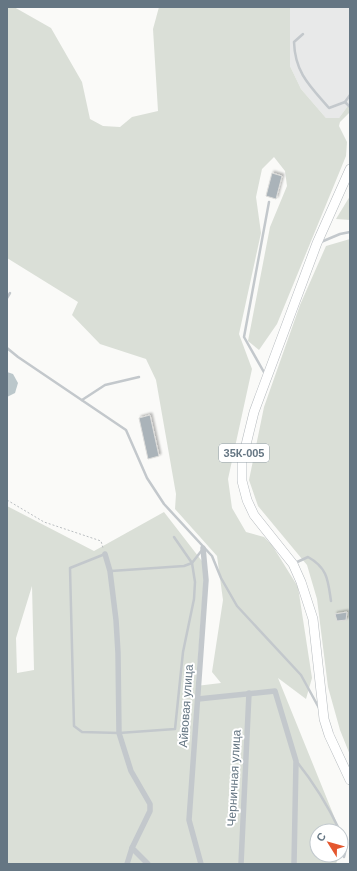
<svg xmlns="http://www.w3.org/2000/svg" width="357" height="871" font-family="Arial,sans-serif">
<style>
.built{fill:#e8e9e9}
.green{fill:#dadfd7;fill-rule:evenodd}
.water{fill:#bbc7cb}
.building{fill:#aab3b9;stroke:#dcdcda;filter:url(#shadow)}
.lines{fill:none;stroke-linecap:round;stroke-linejoin:round}
.primary-casing{stroke:#b5babe;stroke-width:10}
.path{stroke:#bbbfc2;stroke-width:1;stroke-dasharray:2 2;stroke-linecap:butt}
.service{stroke:#c3c8cc;stroke-width:2.5}
.minor{stroke:#c3c8cc;stroke-width:5.5}
.primary{stroke:#fff;stroke-width:9}
.labels{text-anchor:middle;stroke-width:4;stroke-linejoin:round;paint-order:stroke}
.shield{fill:#fff;stroke:#939fa8;stroke-width:1}
.shield-label{font-size:11px;font-weight:bold;fill:#657683}
.street-label{font-size:12px;fill:#657683;stroke:#fff}
</style>
<defs>
<filter id="shadow"><feDropShadow dx="2" dy="-2" stdDeviation="1" flood-color="#0004"/></filter>
</defs>
<rect width="100%" height="100%" fill="#fafaf8"/>
<polygon class="built" points="290,7 350,7 350,103 339,118 326,118 301,89 290,66"/>
<g class="green">
<path d="M7,7H14L51,28L82,82L90,119L103,126L120,127L132,117L158,111L153,29L159,7H290V66L301,89L326,118H339L350,103V112L340,122L339,126L347,142L346,156L277,324L259,350L248,341L270,227L287,186L285,171L274,157L262,169L256,197L261,233L239,334L252,369L228,479L232,508L246,532L264,537L272,545L298,587L312,678L306,699L278,678L340,831H317V855H339L336,864H7V506L94,551L164,512L205,565L196,686L221,683L212,672L223,600L217,556L175,509L176,494L156,380L146,359L100,344L72,315L78,302L7,258ZM32,586L34,670L17,673L16,638Z"/>
<polygon points="350,196 350,220 336,219"/>
<polygon points="350,239 350,755 340,730 328,687 317,599 307,565 258,506 249,480 264,407 300,305 326,246"/>
</g>
<polygon class="water" points="7,372 13,374 18,383 15,393 7,397"/>
<g class="building">
<polygon points="272,173 282,176 276,199 266,196"/>
<polygon points="150,415 159,456 148,459 139,418"/>
<polygon points="347,612 346,620 337,621 335,614"/>
</g>
<g class="lines">
<g class="primary-casing">
<polyline id="primary" points="350,169 317,243 254,412 242,461 242,481 247,500 254,515 293,564 301,582 313,619 324,719 329,735 350,780"/>
</g>
<polyline class="path" points="7,500 44,522 101,541 103,548"/>
<g class="service">
<path d="M303,34L294,42C295,73 310,86 329,108L345,102L350,107"/>
<polyline points="345,102 350,95"/>
<polyline points="321,242 340,234 350,232"/>
<polyline points="7,298 10,293"/>
<polyline points="7,348 18,357 126,430 147,478 164,504 212,556 221,578 237,606 301,675 319,708"/>
<polyline points="265,374 244,337 269,202"/>
<polyline points="82,400 105,385 139,377"/>
<polyline points="105,554 70,568 74,726 82,732 119,733 175,729 183,652 194,599 195,582 192,563 202,550"/>
<path d="M295,563L308,557C328,568 328,581 331,601"/>
<polyline points="111,571 184,566 192,563 174,537"/>
<path d="M297,762C314,783 328,806 340,831"/>
<path d="M341,834C345,843 347,847 344,857"/>
</g>
<g class="minor">
<polyline points="105,554 110,571 116,620 118,653 119,733 131,771 150,804 150,811 132,848 148,864"/>
<polyline points="198,699 275,691 296,761 294,864"/>
<polyline points="127,864 132,848"/>
<polyline points="201,864 189,820 206,580 203,548"/>
<polyline points="241,864 249,693"/>
</g>
<use href="#primary" class="primary"/>
</g>
<g class="labels">
<rect class="shield" x="219" y="444" width="50" height="18" rx="3"/>
<g class="shield-label">
<text x="244" y="457">35К-005</text>
</g>
<g class="street-label">
<text transform="translate(186 706) rotate(-86)" y="4">Айвовая улица</text>
<text transform="translate(234 778) rotate(-87)" y="4">Черничная улица</text>
</g>
</g>
<rect width="357" height="871" fill="none" stroke="#657683" stroke-width="16"/>
<g transform="translate(329 843) rotate(307)"><circle r="19" fill="#ffffff" stroke="#c1c8cd"/>
<path d="M0-3L7 15L0 10L-7 15Z" fill="#e4572e"/>
<text y="-6" font-size="11" font-weight="bold" text-anchor="middle" fill="#657683">С</text>
</g>
</svg>
